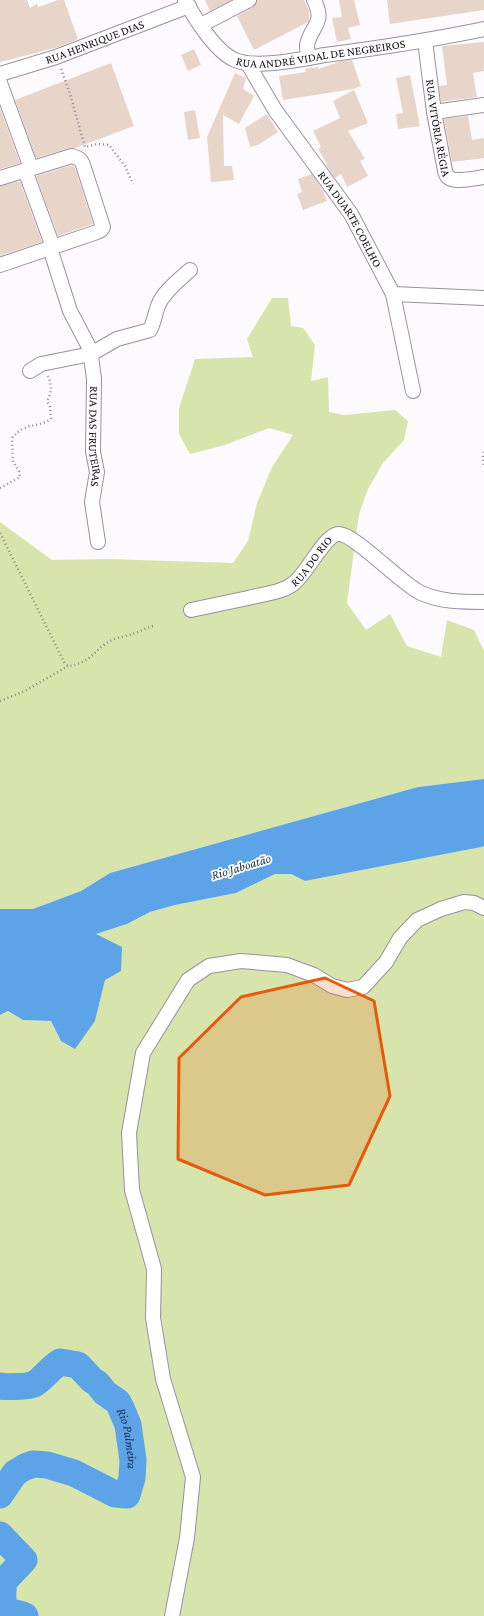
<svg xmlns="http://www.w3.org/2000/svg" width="484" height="1616" font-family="'Crimson Pro',serif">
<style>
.green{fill:#d7e5ac}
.water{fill:#5ca3e8}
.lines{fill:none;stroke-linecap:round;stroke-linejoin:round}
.river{stroke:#5ca3e8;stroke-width:27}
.building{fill:#e7d5c9}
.minor-casing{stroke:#9a8f9f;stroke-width:16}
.path{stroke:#8d898e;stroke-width:2.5;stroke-dasharray:1 3;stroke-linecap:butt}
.minor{stroke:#fff;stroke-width:14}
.marked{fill:#e8590c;fill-opacity:0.2;stroke:#e8590c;stroke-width:3;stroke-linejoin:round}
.labels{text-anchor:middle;stroke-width:3.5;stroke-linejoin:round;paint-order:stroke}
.street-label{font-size:12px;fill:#130f14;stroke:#fff}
.water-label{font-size:13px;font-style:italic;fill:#15324e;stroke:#fff}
</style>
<rect width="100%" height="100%" fill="#fdfafe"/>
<g class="green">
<polygon points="272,298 288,298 291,326 303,328 315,345 311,381 328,377 329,412 344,415 395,410 408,421 404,440 383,463 368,489 359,514 347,603 366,630 390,614 407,646 441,657 447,620 474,630 484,651 484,779 418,787 110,873 81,891 33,909 0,909 0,522 52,560 108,559 233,563 248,541 257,503 272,467 293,435 269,428 225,445 190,454 179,434 179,408 195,359 253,357 247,339"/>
<polygon points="484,846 484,1616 0,1616 0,1015 8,1011 23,1020 51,1021 61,1041 95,1021 105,980 96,934 127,924 150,912 175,905 236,893 275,874 291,874 305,881"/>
</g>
<polygon class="water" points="484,779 484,846 481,847 305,881 291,874 275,874 236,893 175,905 150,912 127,924 96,934 122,947 121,971 105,980 95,1021 75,1049 61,1041 51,1021 23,1020 8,1011 0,1015 0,909 33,909 81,891 110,873 418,787"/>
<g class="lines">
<g class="river">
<path id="s1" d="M0,1386C6,1387 28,1387 34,1384C41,1381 51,1367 60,1362L78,1365L92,1380L97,1383L105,1393L118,1402L121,1408L128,1425L133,1460L132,1478L127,1495L115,1494L74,1473L47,1465L33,1464L25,1467L15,1473L0,1495"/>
<path d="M0,1535L24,1560L4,1581C3,1590 0,1607 10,1611C14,1614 20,1613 25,1616"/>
</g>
</g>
<g class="building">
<polygon points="0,0 27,0 30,8 37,4 38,7 58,0 64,0 78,39 59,47 0,62"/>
<polygon points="205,0 231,0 210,11"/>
<polygon points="257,0 304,0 309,10 309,20 308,22 254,50 237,16 253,7"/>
<polygon points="339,0 354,0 360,25 348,28 351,39 337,42 332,18 342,17"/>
<polygon points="387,0 484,0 484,10 390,24"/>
<polygon points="484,42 484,71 473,73 477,97 441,102 439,86 447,85 442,46"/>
<polygon points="194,49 201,65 188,71 181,55"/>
<polygon points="352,60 361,86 353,89 283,100 279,76 306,72 305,69 318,67 319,69 341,61"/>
<polygon points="111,63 134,126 75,148 70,148 36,158 15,100"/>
<polygon points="235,73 246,78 243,89 254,96 239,124 223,115 224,166 232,166 234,180 211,182 207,137"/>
<polygon points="410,75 420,126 398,129 396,114 403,113 396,78"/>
<polygon points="354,90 368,123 348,131 365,159 360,161 368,176 347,187 341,174 335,178 326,165 327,164 318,149 321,147 313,131 340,118 333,101"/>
<polygon points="0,108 20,163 0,169"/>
<polygon points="195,110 200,138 188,140 184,112"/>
<polygon points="267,114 278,132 258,145 250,147 245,128"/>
<polygon points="468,116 472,140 484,138 484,158 452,162 444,119"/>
<polygon points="73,165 75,168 93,224 58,236 36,176"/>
<polygon points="312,174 322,189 327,201 303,210 297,194 302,192 298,179"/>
<polygon points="20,181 42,242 0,256 0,186"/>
</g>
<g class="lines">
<g class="minor-casing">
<g id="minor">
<path id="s2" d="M185,0C195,19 216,52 235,60C256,69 302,59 325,55C378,48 431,40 484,29"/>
<polyline points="201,25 249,0"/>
<path id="s3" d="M425,41L434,112L445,171C446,173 446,176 448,177C454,183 476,178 484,177"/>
<path d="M308,58C308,54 307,49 307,45C311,25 326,24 314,0"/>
<path id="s4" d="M248,64L275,110L351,214L393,294L413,391"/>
<path id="s5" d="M0,74L56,57L189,6"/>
<polyline points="0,83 31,168"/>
<polyline points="434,112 484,105"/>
<polyline points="25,170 53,247"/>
<path d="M0,178L72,156C78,158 81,159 83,165L103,227L101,230L97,232L0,265"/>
<path id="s6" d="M50,248L70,311L90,349L94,379L93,452L97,472L92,502L98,542"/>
<polyline points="393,294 484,298"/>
<path d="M30,371L41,364L91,354L117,339L150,330C154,322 155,314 158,306C162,293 180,279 190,270"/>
<path id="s7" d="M191,610C210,606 229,602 248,598C263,594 282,593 294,583C307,573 325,535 338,534C353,532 401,584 421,593C441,602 463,602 484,602"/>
<polyline points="172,1616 187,1538 193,1477 163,1379 153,1318 154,1269 132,1190 129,1133 143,1053 188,980 209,966 241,961 287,965 314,975 332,986 347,990 363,987 386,962 400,938 417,920 441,909 464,902 474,903 484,908"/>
</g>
</g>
<g class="path">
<polyline points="61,69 70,94 85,147 97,144 109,145 125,166 133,184"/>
<polyline points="484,452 483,457 484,467"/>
<path d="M0,488L20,477L19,471L13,462L12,438C27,421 35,429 51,419L50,407L47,401C52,392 52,385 48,376"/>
<path d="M0,533L64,662L68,666C93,663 94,648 114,639C120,637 127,636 132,634C139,632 146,628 153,626"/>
<polyline points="0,701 25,691 68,666"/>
</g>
<use href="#minor" class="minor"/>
</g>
<path class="marked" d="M325,978L374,1001L390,1096L349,1185L265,1195L178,1159L179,1058L241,997Z"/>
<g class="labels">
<g class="street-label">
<text dy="4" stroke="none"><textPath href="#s5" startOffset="100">RUA HENRIQUE DIAS</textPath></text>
<text dy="4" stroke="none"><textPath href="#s2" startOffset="166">RUA ANDRÉ VIDAL DE NEGREIROS</textPath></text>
<text dy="4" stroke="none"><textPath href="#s3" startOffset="88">RUA VITÓRIA RÉGIA</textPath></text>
<text dy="4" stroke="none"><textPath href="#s4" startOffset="186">RUA DUARTE COELHO</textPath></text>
<text dy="4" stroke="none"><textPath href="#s6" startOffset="197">RUA DAS FRUTEIRAS</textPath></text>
<text dy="4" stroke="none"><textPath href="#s7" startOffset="135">RUA DO RIO</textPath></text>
</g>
<g class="water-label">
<text transform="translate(241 866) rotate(-17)" y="5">Rio Jaboatão</text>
<text dy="5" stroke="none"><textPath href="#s1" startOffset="180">Rio Palmeira</textPath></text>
</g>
</g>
</svg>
